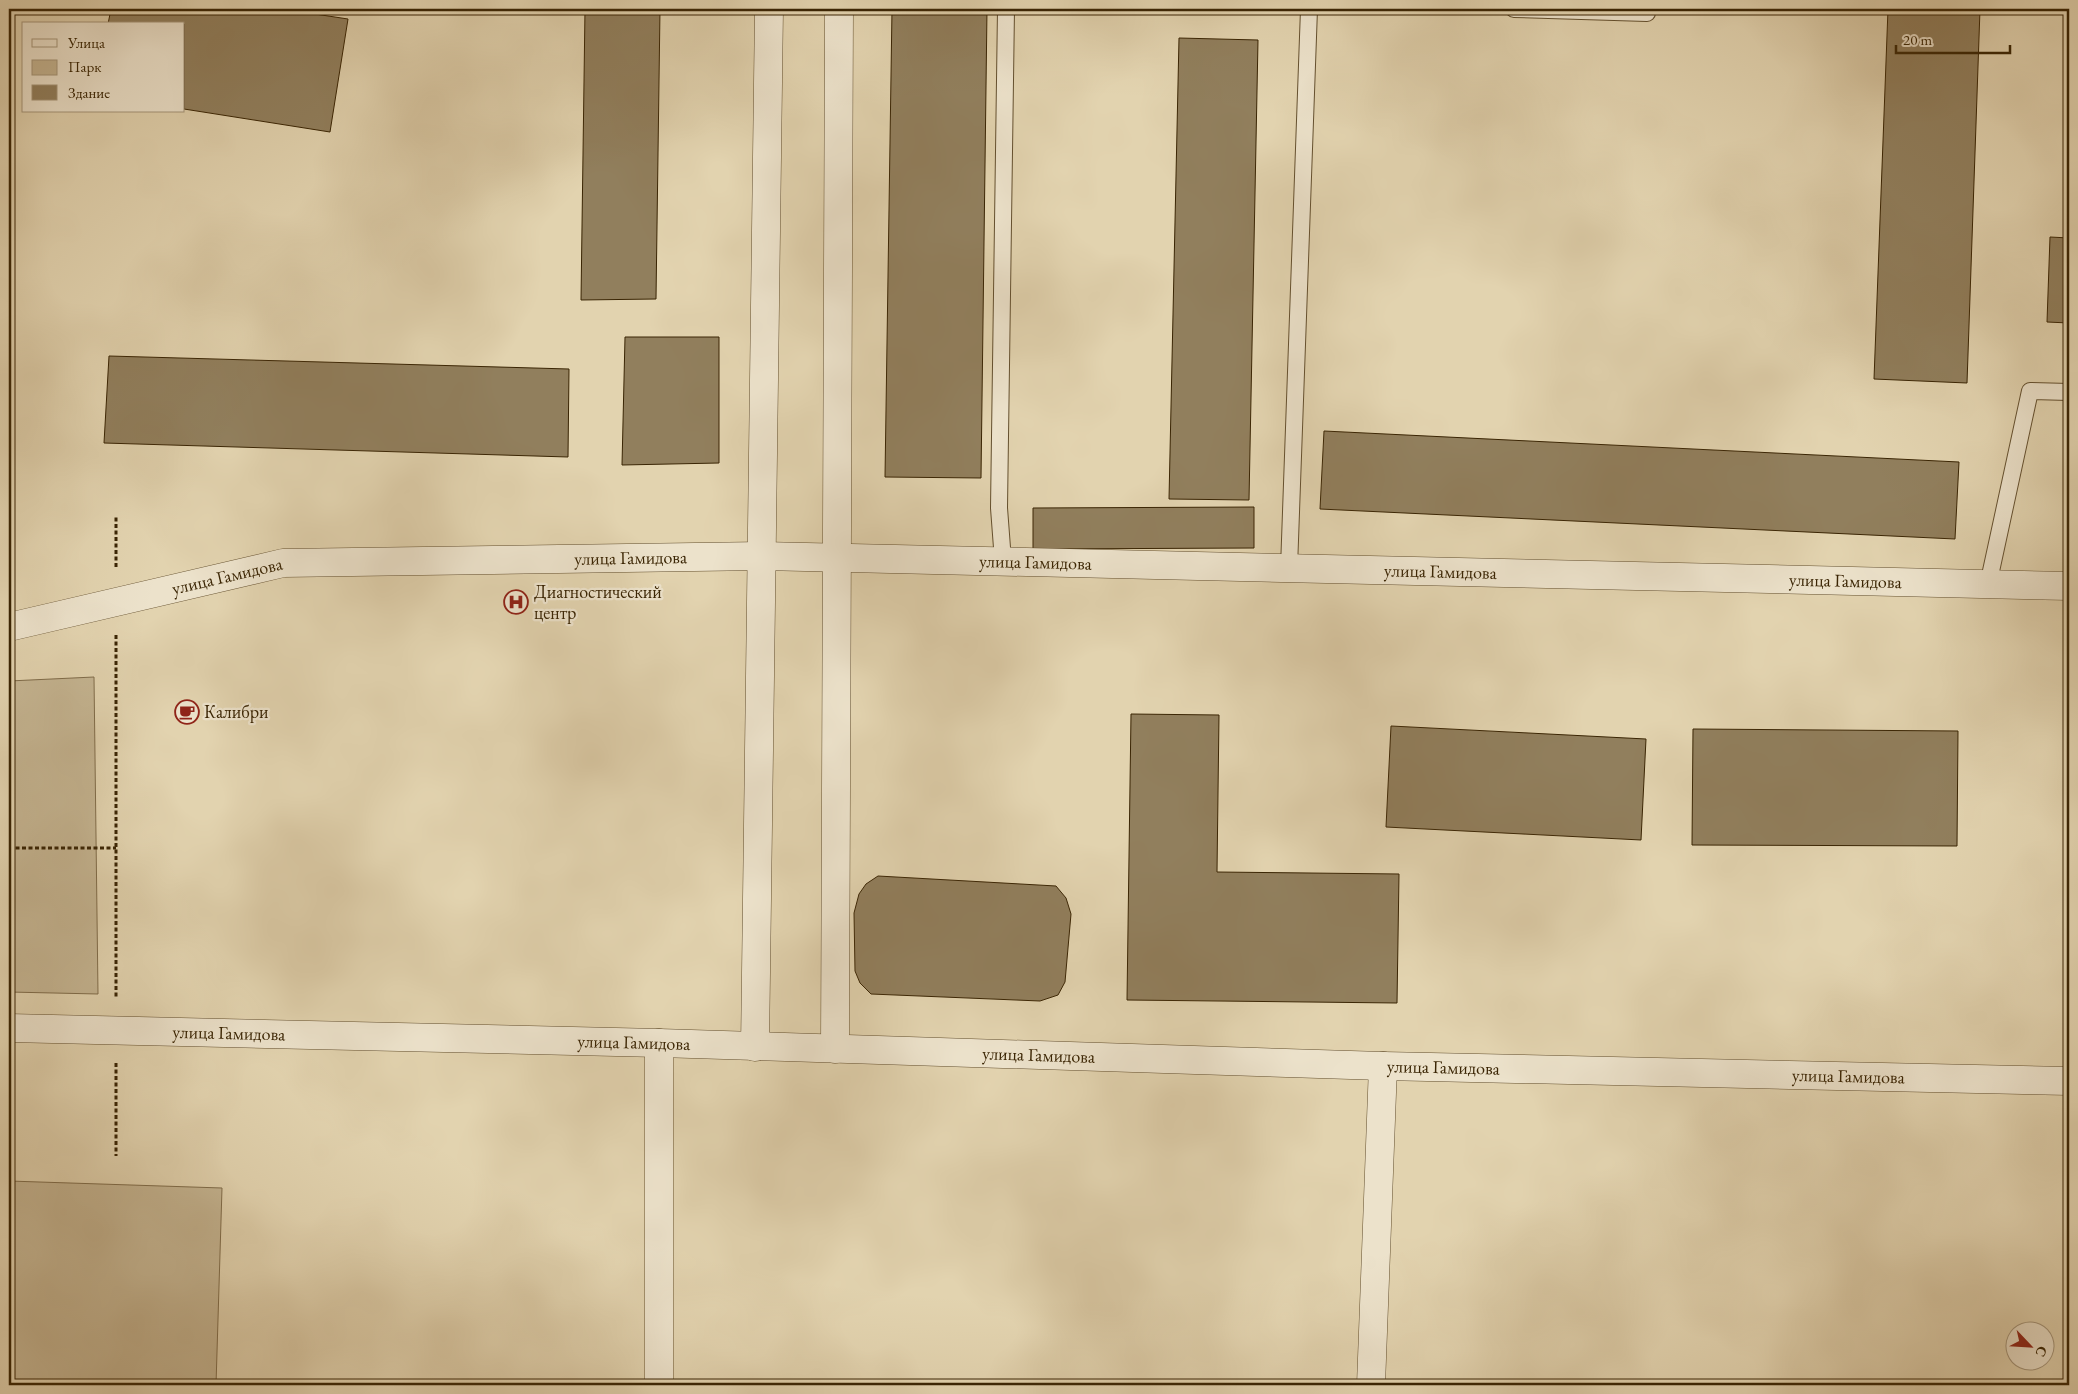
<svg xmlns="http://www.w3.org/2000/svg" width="2078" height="1394" font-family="'EB Garamond',serif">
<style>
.green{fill:#c5b592;stroke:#806d4b}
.building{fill:#917f5d;stroke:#3a2504}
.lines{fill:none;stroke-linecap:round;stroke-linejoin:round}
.lane-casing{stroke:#64502f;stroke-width:18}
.street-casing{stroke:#64502f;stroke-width:29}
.path{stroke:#3a2504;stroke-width:3;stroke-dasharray:4 2.5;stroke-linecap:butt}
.lane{stroke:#ece2cb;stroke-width:16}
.street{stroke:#ece2cb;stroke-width:28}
.labels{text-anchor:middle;stroke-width:4.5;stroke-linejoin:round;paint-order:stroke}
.street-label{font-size:18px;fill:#3a2504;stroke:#ece2cb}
.poi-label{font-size:18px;fill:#3a2504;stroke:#ece2cb;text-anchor:start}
</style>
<rect width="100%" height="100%" fill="#e2d3af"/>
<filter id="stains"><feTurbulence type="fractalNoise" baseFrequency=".004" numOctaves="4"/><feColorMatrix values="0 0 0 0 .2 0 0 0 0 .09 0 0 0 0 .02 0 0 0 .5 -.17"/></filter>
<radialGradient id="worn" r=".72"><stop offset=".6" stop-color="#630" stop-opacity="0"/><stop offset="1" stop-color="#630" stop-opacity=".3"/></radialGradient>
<g class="green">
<polygon points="94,677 98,994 9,992 9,681"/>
<polygon points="9,1181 222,1188 216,1385 9,1385"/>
</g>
<g class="building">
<polygon points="111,9 282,9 348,19 330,132 184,109 184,24 108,24"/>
<polygon points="585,9 660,9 656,299 581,300"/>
<polygon points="892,9 987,9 981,478 885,477"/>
<polygon points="1888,9 1980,9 1967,383 1874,379"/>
<polygon points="1179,38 1258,40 1249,500 1169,499"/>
<polygon points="2050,237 2069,238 2069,323 2047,322"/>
<polygon points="625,337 719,337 719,463 622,465"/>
<polygon points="109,356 569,369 568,457 104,443"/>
<polygon points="1324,431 1959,462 1955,539 1320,509"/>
<polygon points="2069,444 2069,532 2065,532"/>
<polygon points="1254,507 1254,548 1033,549 1033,508"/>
<polygon points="1131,714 1219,715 1217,872 1399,874 1397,1003 1127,1000"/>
<polygon points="1391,726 1646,739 1641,840 1386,827"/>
<polygon points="1693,729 1958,731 1957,846 1692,845"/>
<polygon points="2067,757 2069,757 2069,854 2064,853"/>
<polygon points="878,876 1056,886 1066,898 1071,914 1065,982 1058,995 1040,1001 871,994 860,983 855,971 854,913 859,894 866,884"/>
</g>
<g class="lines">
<g class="lane-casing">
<g id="lane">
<polyline points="1514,9 1647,13"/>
<polyline points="1003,561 999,508 1006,9"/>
<polyline points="1289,568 1309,9"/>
<polyline points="1988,585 2030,391 2069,392"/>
</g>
</g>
<g class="street-casing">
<g id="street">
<path id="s1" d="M9,627L283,563L762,556L2069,586"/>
<path id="s2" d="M9,1028L659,1043L1383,1066L2069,1081"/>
<polyline points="755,1047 769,9"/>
<polyline points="835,1049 839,9"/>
<polyline points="659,1385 659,1043"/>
<polyline points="1371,1385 1383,1066"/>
</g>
</g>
<g class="path">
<polyline points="116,567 116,515"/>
<polyline points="116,635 116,997"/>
<polyline points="9,848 116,848"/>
<polyline points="116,1063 116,1156"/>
</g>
<use href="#lane" class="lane"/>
<use href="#street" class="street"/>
</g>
<defs>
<g id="hospital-ring" transform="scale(1.25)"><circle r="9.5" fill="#ece2cb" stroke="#8f2418" stroke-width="1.5"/><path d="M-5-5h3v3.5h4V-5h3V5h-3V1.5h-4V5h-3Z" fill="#8f2418"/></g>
<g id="cafe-ring" transform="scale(1.25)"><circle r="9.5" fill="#ece2cb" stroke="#8f2418" stroke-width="1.5"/><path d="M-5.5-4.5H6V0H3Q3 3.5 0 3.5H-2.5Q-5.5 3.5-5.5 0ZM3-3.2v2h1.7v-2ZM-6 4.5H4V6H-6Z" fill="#8f2418"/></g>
</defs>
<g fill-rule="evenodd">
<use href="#hospital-ring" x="516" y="602"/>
<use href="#cafe-ring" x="187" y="712"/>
</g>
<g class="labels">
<g class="street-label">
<text dy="6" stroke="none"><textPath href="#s1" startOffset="629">улица Гамидова</textPath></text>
<text dy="6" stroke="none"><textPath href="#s1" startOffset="1034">улица Гамидова</textPath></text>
<text dy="6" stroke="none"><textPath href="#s1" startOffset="1439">улица Гамидова</textPath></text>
<text dy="6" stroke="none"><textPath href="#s1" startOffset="224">улица Гамидова</textPath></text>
<text dy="6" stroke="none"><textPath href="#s1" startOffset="1844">улица Гамидова</textPath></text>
<text dy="6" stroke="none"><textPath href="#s2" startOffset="220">улица Гамидова</textPath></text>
<text dy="6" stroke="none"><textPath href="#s2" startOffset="625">улица Гамидова</textPath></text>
<text dy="6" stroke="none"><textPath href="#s2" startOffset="1030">улица Гамидова</textPath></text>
<text dy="6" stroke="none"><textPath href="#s2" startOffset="1435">улица Гамидова</textPath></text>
<text dy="6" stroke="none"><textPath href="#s2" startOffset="1840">улица Гамидова</textPath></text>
</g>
<g class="poi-label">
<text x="534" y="598">Диагностический<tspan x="534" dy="21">центр</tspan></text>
<text x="204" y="718">Калибри</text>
</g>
</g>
<rect width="2078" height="1394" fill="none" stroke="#e2d3af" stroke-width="30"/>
<rect x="10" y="10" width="2058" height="1374" fill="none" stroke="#3a2504" stroke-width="2.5"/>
<rect x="15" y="15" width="2048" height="1364" fill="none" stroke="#3a2504"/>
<rect x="22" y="22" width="162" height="90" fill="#ece2cb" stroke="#a5967b"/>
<rect x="32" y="39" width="25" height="8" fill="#ece2cb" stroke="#a5967b"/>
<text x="68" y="48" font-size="15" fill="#3a2504">Улица</text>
<rect x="32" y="60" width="25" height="15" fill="#c5b592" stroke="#a5967b"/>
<text x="68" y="72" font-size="15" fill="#3a2504">Парк</text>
<rect x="32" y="85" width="25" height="15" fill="#917f5d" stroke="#a5967b"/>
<text x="68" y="98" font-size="15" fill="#3a2504">Здание</text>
<g transform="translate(2030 1346) rotate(115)"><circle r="24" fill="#ece2cb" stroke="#a5967b"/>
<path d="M0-4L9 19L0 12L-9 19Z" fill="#8f2418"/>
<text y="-8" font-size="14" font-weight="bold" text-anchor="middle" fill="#3a2504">С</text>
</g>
<path d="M1896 45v8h114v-8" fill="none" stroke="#3a2504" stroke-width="2.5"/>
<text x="1903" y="45" font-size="15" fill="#3a2504" stroke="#ece2cb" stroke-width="4" paint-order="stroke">20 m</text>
<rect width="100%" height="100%" filter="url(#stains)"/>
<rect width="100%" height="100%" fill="url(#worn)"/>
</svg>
